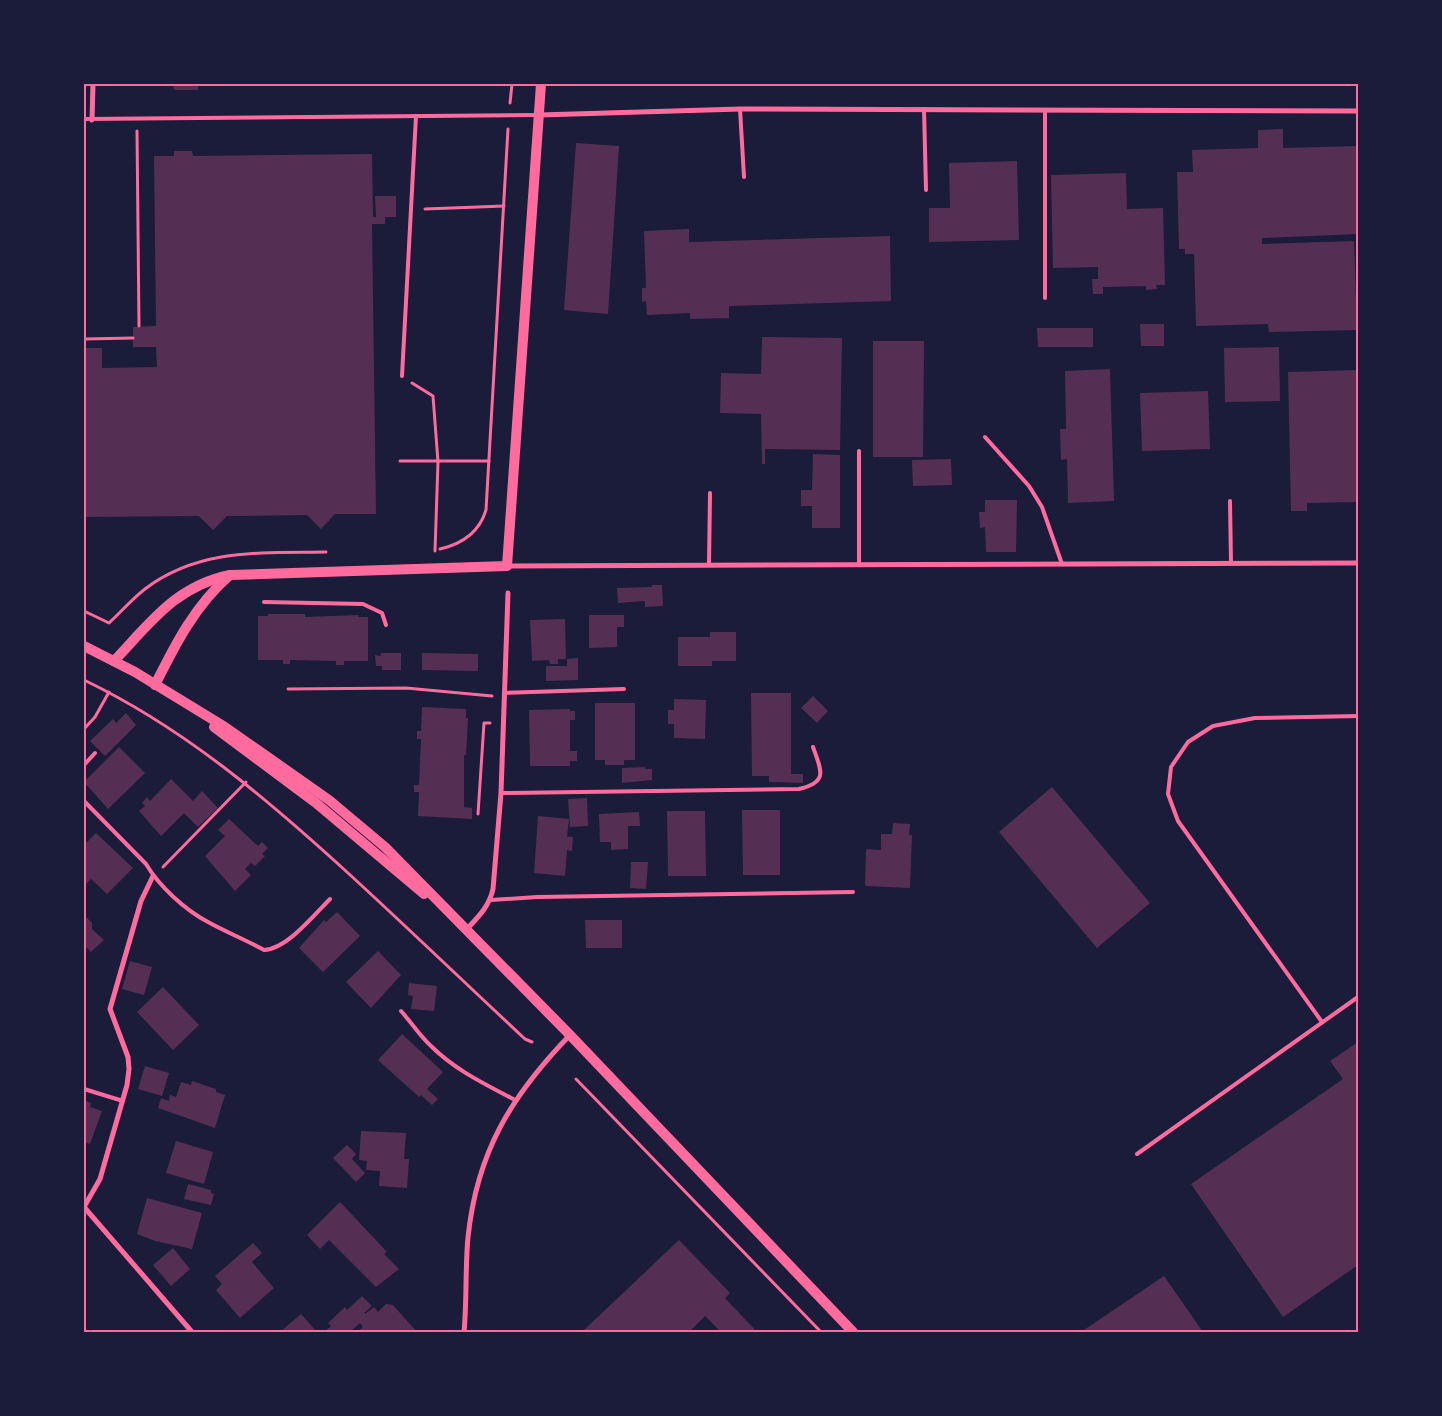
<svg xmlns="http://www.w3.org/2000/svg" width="1442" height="1416" font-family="Manrope,sans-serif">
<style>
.building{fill:#542f53}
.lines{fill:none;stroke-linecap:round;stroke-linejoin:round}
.path{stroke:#ff6b9d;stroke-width:3}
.service{stroke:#ff6b9d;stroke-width:4}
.minor{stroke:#ff6b9d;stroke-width:5}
.secondary{stroke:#ff6b9d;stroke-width:10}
.neatline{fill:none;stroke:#ff6b9d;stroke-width:2}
</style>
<rect width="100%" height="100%" fill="#1b1b3a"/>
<g class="building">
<polygon points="173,84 198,84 198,90 174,90"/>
<polygon points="1283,129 1283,148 1358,146 1358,234 1262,238 1262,244 1354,241 1357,330 1269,332 1268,324 1196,326 1194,254 1185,254 1185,249 1179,249 1177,172 1193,172 1192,150 1258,148 1258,130"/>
<polygon points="576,143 619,146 608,314 564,310"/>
<polygon points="174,151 192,151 193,156 372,154 373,217 376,217 375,196 396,196 396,217 385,217 385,224 372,224 376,514 335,514 321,529 307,515 227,516 213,530 199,516 84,517 84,348 102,348 102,368 157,367 156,347 133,347 133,327 156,326 154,156 174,156"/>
<polygon points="1017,161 1019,240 929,242 929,208 950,208 949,163"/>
<polygon points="1126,173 1127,209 1163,208 1165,285 1156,285 1157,289 1146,290 1146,286 1103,287 1103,294 1093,294 1092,279 1098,279 1098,267 1053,268 1051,175"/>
<polygon points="689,229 689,242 890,236 891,301 729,306 729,318 690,319 690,313 647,315 646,301 642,302 642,288 646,288 644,231"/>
<polygon points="1140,324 1164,324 1164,346 1141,346"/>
<polygon points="1037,328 1093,328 1093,347 1038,347"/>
<polygon points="762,337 842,338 840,450 765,449 765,464 762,464 761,414 720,413 721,373 761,374"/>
<polygon points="873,341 924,341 923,457 873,457"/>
<polygon points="1279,347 1280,401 1225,402 1224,348"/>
<polygon points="1110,369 1114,501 1068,503 1067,459 1061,460 1060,429 1066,429 1065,371"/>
<polygon points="1358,370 1358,502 1307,503 1307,511 1291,511 1288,372"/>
<polygon points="1208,391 1210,449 1142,451 1140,393"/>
<polygon points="813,454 840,455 840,528 812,528 812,506 801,506 801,490 812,490"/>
<polygon points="951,459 952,485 913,486 912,460"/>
<polygon points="985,500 1017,500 1016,552 986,552 985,527 980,528 979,512 985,512"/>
<polygon points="652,585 662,585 663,606 645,607 645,601 618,603 617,588 652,587"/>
<polygon points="268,614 305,614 305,617 359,615 358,617 368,617 368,661 344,661 344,665 336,665 336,661 290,660 290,664 283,664 283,660 258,660 258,616 268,616"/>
<polygon points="589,615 624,615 624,627 617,627 617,647 589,648"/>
<polygon points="565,619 566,659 558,659 558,664 550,664 549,660 532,661 530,620"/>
<polygon points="710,632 736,632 736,661 712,661 712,666 678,666 678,637 710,637"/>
<polygon points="381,653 401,653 401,670 382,670 382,666 376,666 375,655 381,656"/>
<polygon points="422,653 478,654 478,671 422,670"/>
<polygon points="578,658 578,680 546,681 546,666 567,666 567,659"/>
<polygon points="751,693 791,693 791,774 803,774 803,783 769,782 769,776 752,776"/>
<polygon points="813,696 828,711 817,723 801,708"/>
<polygon points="674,699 706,700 705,739 674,738 674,724 668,724 668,710 674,710"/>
<polygon points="595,703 635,703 635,760 624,760 624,765 605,765 605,760 595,760"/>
<polygon points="422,707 466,709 466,718 468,718 466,755 464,755 464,807 472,808 472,819 418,816 419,792 414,792 414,785 419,785 421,739 417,739 417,731 421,731"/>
<polygon points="570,709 570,711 575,711 575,720 570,720 570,751 577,751 577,761 570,761 570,766 530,766 529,710"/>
<polygon points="126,713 136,725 105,756 90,741 113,719 116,723"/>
<polygon points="119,747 145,773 108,809 84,782"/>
<polygon points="645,767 645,769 652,769 652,780 622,783 622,768"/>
<polygon points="171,779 193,801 202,791 218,808 198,827 184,813 161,836 139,811 145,806 142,803 147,797 150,801"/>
<polygon points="1052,787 1150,903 1097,948 999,832"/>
<polygon points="587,798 588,826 570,827 568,799"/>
<polygon points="742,810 780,810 780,875 743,875"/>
<polygon points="667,811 705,811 706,876 668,876"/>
<polygon points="639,812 640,826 628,826 628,849 611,850 611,842 600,842 599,814"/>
<polygon points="538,816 569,819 567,837 573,837 572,851 567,850 565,876 534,873"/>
<polygon points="229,819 258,846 262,842 268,848 262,854 265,856 255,866 251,863 245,869 251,875 235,891 205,856 225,836 218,830"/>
<polygon points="893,823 910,824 909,835 912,835 910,888 865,886 866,849 881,850 881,834 892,834"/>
<polygon points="96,833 133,868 107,894 91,879 84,886 84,845"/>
<polygon points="631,862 648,862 646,889 630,888"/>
<polygon points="337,912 360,936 323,972 299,948 324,920 326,922"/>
<polygon points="84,915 92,923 92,929 104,940 91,952 86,947 84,949"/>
<polygon points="585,920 622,920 622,948 586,948"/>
<polygon points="378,951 401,975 371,1008 346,982"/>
<polygon points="130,961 152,967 144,995 122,989"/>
<polygon points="409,983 437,986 434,1011 411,1009 413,996 408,995"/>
<polygon points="163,987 199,1025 173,1050 137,1012"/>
<polygon points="402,1034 443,1072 427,1089 438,1099 432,1105 421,1095 419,1097 378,1060"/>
<polygon points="1358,1042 1358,1265 1283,1317 1191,1184 1343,1079 1330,1061"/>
<polygon points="145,1066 169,1073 162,1096 138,1089"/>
<polygon points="192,1081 216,1089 216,1092 225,1095 215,1128 158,1108 161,1098 169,1101 170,1095 176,1097 181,1082 191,1085"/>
<polygon points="84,1100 91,1103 90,1107 102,1111 90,1144 84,1142"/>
<polygon points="361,1131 406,1133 404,1159 409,1159 407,1188 379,1186 380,1171 366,1170 367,1161 359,1160"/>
<polygon points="176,1141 213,1152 204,1184 166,1173"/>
<polygon points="347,1145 356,1154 352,1159 365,1173 356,1182 333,1158"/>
<polygon points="188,1184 211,1190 211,1193 214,1194 211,1205 184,1199"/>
<polygon points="147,1198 202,1213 192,1249 155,1241 137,1234"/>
<polygon points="340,1202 387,1252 384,1254 399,1269 376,1287 329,1240 320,1249 307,1235"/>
<polygon points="679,1240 730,1293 725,1298 757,1332 721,1332 705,1316 689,1332 582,1332"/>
<polygon points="253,1243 262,1253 252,1262 274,1288 240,1318 216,1290 222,1284 215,1276"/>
<polygon points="173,1248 190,1269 171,1286 153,1265"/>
<polygon points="1164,1276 1203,1332 1081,1332"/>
<polygon points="362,1296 372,1306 364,1313 365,1314 374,1307 378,1312 386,1304 393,1305 417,1332 357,1332 363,1327 360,1323 350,1332 324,1332 331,1326 328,1323 345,1307 347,1310"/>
<polygon points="301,1314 317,1332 280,1332"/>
</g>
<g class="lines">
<g class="path">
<polyline points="510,103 512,84"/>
<polyline points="137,131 139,326"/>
<polyline points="425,209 504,206"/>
<polyline points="84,339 133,338"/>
<polyline points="412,383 433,396 438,462 435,551"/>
<polyline points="400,461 489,461"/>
<path d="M440,549C462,544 479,533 486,510L508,129"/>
<path d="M84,611L109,623C121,612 132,599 145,589C199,548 262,553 326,552"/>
<path d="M84,680C184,728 267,799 348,873C408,928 466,984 525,1039L532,1042"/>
<polyline points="288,689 406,688 492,696"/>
<polyline points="84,729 95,717 109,692"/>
<polyline points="478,814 484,723 490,723"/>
<polyline points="163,867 246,782"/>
<polyline points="576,1079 821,1332"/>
</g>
<g class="service">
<polyline points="740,109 744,177"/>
<polyline points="924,109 926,190"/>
<polyline points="1045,110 1045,298"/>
<polyline points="84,119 538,115"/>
<polyline points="402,376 416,116"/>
<polyline points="985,437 1029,486 1042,507 1062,564"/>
<polyline points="1230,501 1231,563"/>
<polyline points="859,564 859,451"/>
<polyline points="709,565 710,493"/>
<polyline points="264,602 363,604 382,613 386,625"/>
<polyline points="504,693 624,689"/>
<polyline points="84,765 95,753"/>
<path d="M501,793L799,789C829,782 821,770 813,747"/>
<path d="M84,801L146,864C159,886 185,910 208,922C226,932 246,940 264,950C287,949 314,915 330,899"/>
<polyline points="491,900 537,897 853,892"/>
<path d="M401,1011C411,1022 420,1036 431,1046C455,1070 485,1084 515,1100"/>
<polyline points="1322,1022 1178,821 1168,794 1171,767 1188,742 1213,726 1255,718 1358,716"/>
<polyline points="84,1089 123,1101"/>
<polyline points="1137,1154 1358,997"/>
</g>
<g class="minor">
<polyline points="540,115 740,109 1358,111"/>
<polyline points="92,120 93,84"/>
<polyline points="507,566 1358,563"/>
<polyline points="153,876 141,901 110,1009 128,1057 129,1069 127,1085 100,1179 84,1207 192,1332"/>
<path d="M466,930C478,917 489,907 493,889L501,793L508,593"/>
<path d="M464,1332C467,1301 465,1269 468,1237C477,1152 511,1096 570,1035"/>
</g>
<g class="secondary">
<polyline points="84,646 135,672 225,727 329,800 385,847 570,1035 853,1332"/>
<path d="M114,661C151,622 176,586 230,575L507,566L541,84"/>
<path d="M155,685C175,645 195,605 230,575"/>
<polyline points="214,727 316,803 424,894"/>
</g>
</g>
<rect width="1442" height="1416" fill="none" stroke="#1b1b3a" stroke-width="170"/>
<rect x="85" y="85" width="1272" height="1246" class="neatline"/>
</svg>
